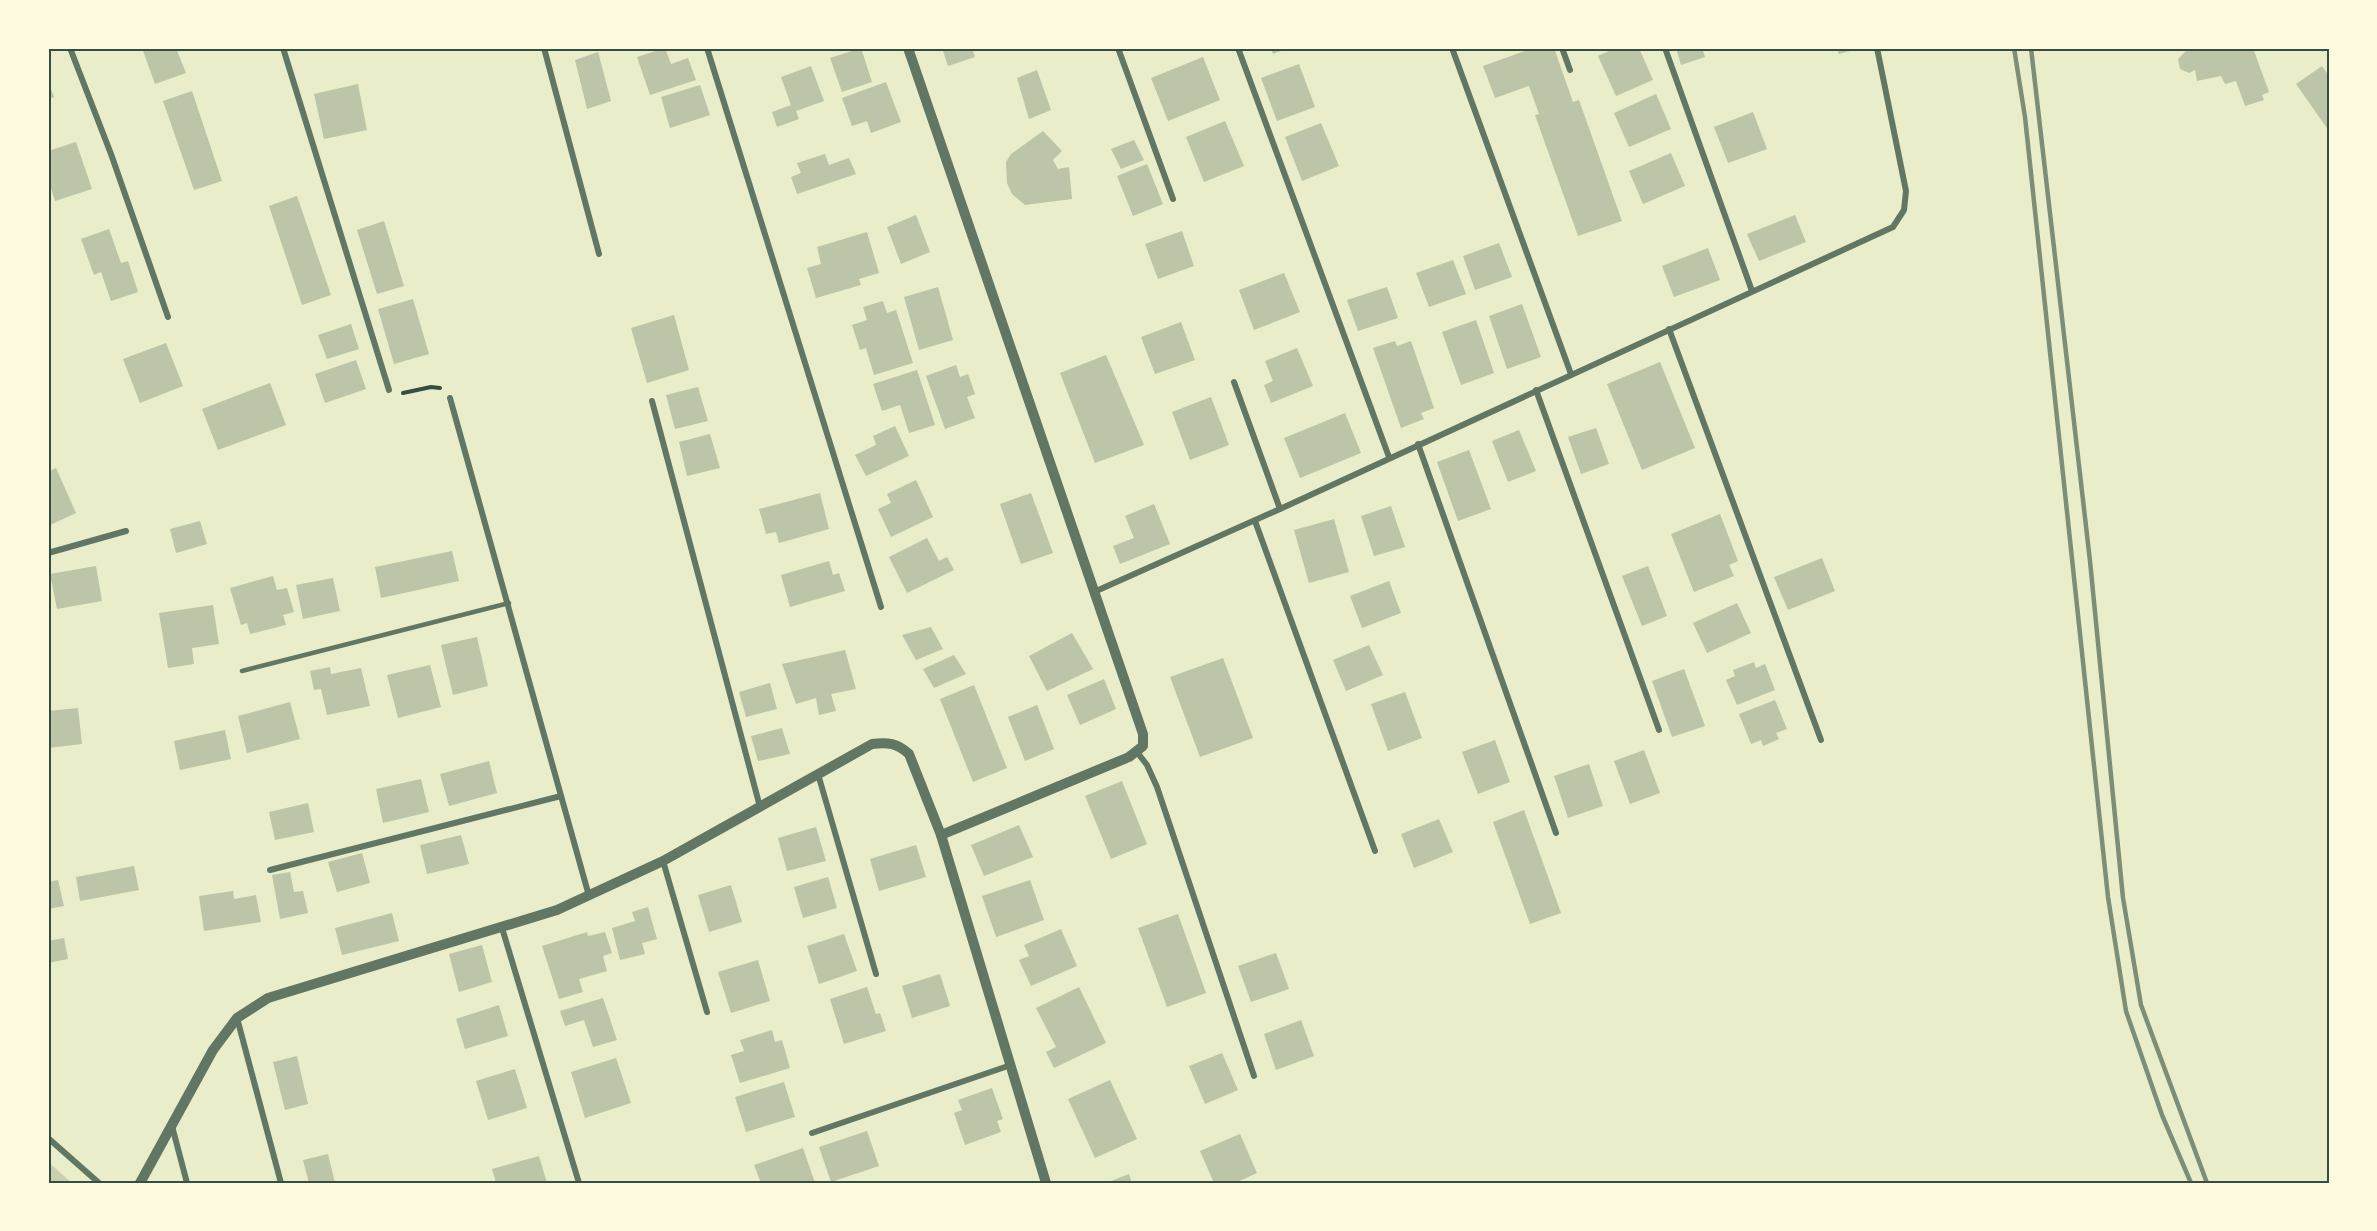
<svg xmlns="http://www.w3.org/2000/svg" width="2377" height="1231" font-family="Georgia,serif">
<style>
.green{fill:#cad2ad}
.building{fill:#bcc5a7}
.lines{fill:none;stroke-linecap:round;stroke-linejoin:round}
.path{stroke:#344e41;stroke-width:4}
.service{stroke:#617663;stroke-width:4.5}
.minor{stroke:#617663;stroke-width:6}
.tertiary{stroke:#617663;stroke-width:10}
.rail{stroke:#7c8e77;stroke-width:4.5}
.neatline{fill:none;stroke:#344e41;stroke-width:2}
</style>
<rect width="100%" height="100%" fill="#e9edc9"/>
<polygon class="green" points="48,1162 72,1183 48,1183"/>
<g class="building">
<polygon points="142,48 176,48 186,73 155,84"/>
<polygon points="665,48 671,64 688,58 696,80 650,95 637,57"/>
<polygon points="861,48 872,82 842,92 830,58"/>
<polygon points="942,48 972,48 975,57 948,66"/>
<polygon points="1271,48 1288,48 1273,54"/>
<polygon points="1533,48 1554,48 1573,102 1579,100 1622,221 1578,236 1535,115 1539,114 1529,86 1495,98 1483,66"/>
<polygon points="1615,48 1639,48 1653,80 1616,96 1598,56"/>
<polygon points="1676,48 1702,48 1705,57 1681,65"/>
<polygon points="1837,48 1857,48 1857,49 1839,54"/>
<polygon points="2189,48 2253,48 2269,92 2262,95 2264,100 2245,106 2236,81 2225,84 2221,76 2197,81 2195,70 2189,73 2180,69 2178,59"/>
<polygon points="598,52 611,101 587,109 575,60"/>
<polygon points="1203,57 1220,100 1168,121 1151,78"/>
<polygon points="1299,64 1315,107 1277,121 1261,78"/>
<polygon points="811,66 824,101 796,111 799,119 777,127 772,112 791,105 781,77"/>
<polygon points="2322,66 2329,76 2329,131 2296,84"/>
<polygon points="1037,70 1051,110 1029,119 1017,78"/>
<polygon points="48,82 54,97 48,99"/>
<polygon points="886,82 901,122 871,133 867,121 852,126 842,98"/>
<polygon points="358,84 367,130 324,139 314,94"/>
<polygon points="700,85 710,115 670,128 661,97"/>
<polygon points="192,91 222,181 194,190 163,101"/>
<polygon points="1656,94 1671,129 1629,147 1614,113"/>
<polygon points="1753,112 1767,149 1728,163 1714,127"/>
<polygon points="1225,121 1244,166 1204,182 1186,137"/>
<polygon points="1321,123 1339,166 1302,181 1285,137"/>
<polygon points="1043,131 1062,151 1053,160 1058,169 1069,167 1072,199 1025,205 1012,194 1007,183 1006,162 1011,154"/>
<polygon points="1134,140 1144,160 1121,169 1111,149"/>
<polygon points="76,142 92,189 55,201 48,179 48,151"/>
<polygon points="1671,153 1685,186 1643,204 1629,171"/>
<polygon points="825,154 829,165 849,158 856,174 797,194 791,177 801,173 797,163"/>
<polygon points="1147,164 1163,204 1133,216 1117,176"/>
<polygon points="297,196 331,295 302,305 269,206"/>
<polygon points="916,215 930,252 901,264 887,227"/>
<polygon points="1795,215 1806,242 1759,261 1747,234"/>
<polygon points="384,221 404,286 377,294 357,230"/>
<polygon points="109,229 121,263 128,261 138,292 111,301 101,272 94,275 81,239"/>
<polygon points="1182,231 1194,266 1158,279 1145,244"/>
<polygon points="867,232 879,273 859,279 861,285 816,298 807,268 821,264 817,247"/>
<polygon points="1499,243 1512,277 1475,290 1463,256"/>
<polygon points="1708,248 1720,280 1674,297 1662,266"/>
<polygon points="1453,260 1466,294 1429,307 1416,273"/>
<polygon points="1284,273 1300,312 1254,330 1239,290"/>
<polygon points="938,287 953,340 919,350 904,297"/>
<polygon points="1387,287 1398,318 1358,331 1347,300"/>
<polygon points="413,299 429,354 394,364 378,309"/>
<polygon points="883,301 887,313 896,310 913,363 874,375 866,348 860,350 852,325 867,320 863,307"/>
<polygon points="1522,304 1541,357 1507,369 1489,316"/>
<polygon points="674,315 689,370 647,383 631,328"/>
<polygon points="1476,320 1494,373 1461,385 1442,332"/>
<polygon points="1181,322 1195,360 1155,374 1141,337"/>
<polygon points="351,324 359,349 327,359 318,335"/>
<polygon points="1395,341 1397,346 1411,341 1434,408 1421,413 1424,419 1401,428 1373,348"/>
<polygon points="166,343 183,386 140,403 123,359"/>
<polygon points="1297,348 1313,386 1271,403 1264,385 1273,381 1265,361"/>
<polygon points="1106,355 1144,445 1095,463 1060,373"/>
<polygon points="356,360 366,389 325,403 315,374"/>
<polygon points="1660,362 1695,448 1642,470 1607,384"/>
<polygon points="956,365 960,377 968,374 975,394 967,397 975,418 945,429 926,376"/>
<polygon points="917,370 935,425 909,433 900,405 882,411 873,384"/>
<polygon points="270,383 286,425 218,450 202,409"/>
<polygon points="698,387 708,421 675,429 666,395"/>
<polygon points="1211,397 1229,445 1190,460 1172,412"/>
<polygon points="1345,413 1361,453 1300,478 1284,438"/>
<polygon points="895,426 909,456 866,476 855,455 876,445 873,436"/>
<polygon points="1596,428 1609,464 1581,474 1568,437"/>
<polygon points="1519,430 1536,471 1508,482 1492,441"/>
<polygon points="710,434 720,468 687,476 679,442"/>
<polygon points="1469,450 1491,509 1458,521 1437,462"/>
<polygon points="56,468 76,513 48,526 48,472"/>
<polygon points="916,480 933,517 891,537 878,509 891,503 887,494"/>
<polygon points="820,493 829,529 779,543 776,532 766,534 759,509"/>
<polygon points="1031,493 1053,553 1021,564 1000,504"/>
<polygon points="1154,504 1170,544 1120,564 1113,546 1134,538 1125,516"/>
<polygon points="1391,506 1405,547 1374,556 1361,516"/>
<polygon points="1720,514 1738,561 1729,565 1734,576 1694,592 1671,534"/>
<polygon points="1334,519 1349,572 1309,583 1294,530"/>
<polygon points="200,521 207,544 176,553 170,529"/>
<polygon points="927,538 939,561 947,557 954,570 907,593 889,557"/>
<polygon points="452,551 459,581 381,598 375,567"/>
<polygon points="1822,558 1835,591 1788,610 1774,577"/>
<polygon points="829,561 833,575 839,573 845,591 790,607 781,575"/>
<polygon points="96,566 102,601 57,609 50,574"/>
<polygon points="1648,566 1667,616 1642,626 1622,576"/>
<polygon points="273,576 277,590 287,588 294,612 283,615 286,625 250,634 247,623 241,625 230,588"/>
<polygon points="333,578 340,611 303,619 296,585"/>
<polygon points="1389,581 1401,613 1362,628 1350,596"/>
<polygon points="1737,603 1751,633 1707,653 1693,623"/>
<polygon points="213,605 219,644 192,648 194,664 168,668 159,613"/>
<polygon points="931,627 943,649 916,660 902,635"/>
<polygon points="1072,633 1093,669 1047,691 1029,656"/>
<polygon points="477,637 488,686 453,695 441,645"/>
<polygon points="1369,645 1383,675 1346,691 1333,660"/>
<polygon points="845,650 856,689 831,694 836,711 819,715 816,698 796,704 782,664"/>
<polygon points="954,655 966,674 934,688 923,669"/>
<polygon points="1223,658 1253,738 1200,757 1170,677"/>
<polygon points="1754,662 1756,668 1765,664 1775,690 1737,705 1726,680 1735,676 1733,670"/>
<polygon points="430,665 441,707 398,718 387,675"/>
<polygon points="330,667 331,674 361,668 370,706 327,715 321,689 314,690 310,671"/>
<polygon points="1684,669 1705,726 1672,737 1652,681"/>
<polygon points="1104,679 1116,709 1080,725 1067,695"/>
<polygon points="770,683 777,709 746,717 739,692"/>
<polygon points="974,685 1007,768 973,782 940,699"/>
<polygon points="1405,692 1422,738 1388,751 1371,704"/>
<polygon points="1775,700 1787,729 1776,733 1779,739 1763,746 1761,740 1751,744 1739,714"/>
<polygon points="290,702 300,739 247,753 238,716"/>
<polygon points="1037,705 1054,749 1025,761 1008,717"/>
<polygon points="78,708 82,744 48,748 48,711"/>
<polygon points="782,728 790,754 758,761 751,736"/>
<polygon points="225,730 231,759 180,770 174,741"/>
<polygon points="1495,740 1510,782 1478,794 1462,752"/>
<polygon points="1644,750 1660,793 1630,804 1614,761"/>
<polygon points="489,761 497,793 449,806 440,774"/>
<polygon points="1589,764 1603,806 1568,818 1554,776"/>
<polygon points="421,779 429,812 383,823 376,789"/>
<polygon points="1122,781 1147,844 1111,859 1085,796"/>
<polygon points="308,803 314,832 275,840 269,812"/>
<polygon points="1524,810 1561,913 1530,924 1493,822"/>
<polygon points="1439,819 1453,852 1414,868 1401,834"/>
<polygon points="1019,825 1033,857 984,876 971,845"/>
<polygon points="816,827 826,861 787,871 778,838"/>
<polygon points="461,835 469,864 427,874 420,845"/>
<polygon points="916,845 926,877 879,891 870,859"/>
<polygon points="362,853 370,883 337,892 328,862"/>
<polygon points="134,866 139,890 80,901 76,877"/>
<polygon points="290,872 294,892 303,891 308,913 280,919 272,875"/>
<polygon points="828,877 837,908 803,918 794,887"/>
<polygon points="58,880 64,906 48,909 48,882"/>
<polygon points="1030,880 1044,920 996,937 982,896"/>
<polygon points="731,885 742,922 709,932 698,895"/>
<polygon points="233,891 234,899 256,895 261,922 204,931 199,896"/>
<polygon points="648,907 657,939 642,943 645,954 620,960 612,928 635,921 632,912"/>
<polygon points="392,913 399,941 342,955 335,928"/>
<polygon points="1178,914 1206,993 1167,1007 1138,928"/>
<polygon points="1061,929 1077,966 1031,986 1019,960 1029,956 1024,945"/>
<polygon points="587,932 588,936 605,932 612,953 603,956 607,971 579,979 583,992 559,999 542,946"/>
<polygon points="844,934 857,971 819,984 807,946"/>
<polygon points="64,938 68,959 48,963 48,941"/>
<polygon points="482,945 492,982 459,992 449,954"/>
<polygon points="1276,953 1289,989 1251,1002 1238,966"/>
<polygon points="758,960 770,1001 731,1013 718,972"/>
<polygon points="940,974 950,1006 912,1018 902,986"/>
<polygon points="867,987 876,1014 880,1013 886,1031 844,1044 830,999"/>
<polygon points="1079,987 1106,1043 1054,1068 1046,1052 1056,1047 1036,1008"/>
<polygon points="603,998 617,1040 593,1047 584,1020 565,1026 560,1011"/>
<polygon points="499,1005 508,1036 465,1049 456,1019"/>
<polygon points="1301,1020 1314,1056 1276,1070 1264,1034"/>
<polygon points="772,1030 775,1042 782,1040 790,1068 740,1083 731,1055 744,1051 740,1040"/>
<polygon points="1222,1053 1238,1090 1205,1104 1189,1066"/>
<polygon points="297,1056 308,1104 285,1110 273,1062"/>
<polygon points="616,1058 631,1103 585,1118 571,1072"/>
<polygon points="515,1069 527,1108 488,1120 476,1081"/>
<polygon points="1110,1080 1137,1139 1095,1158 1068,1099"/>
<polygon points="784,1082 795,1117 746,1132 735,1097"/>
<polygon points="992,1088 1003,1119 997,1121 1001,1132 965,1145 954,1113 962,1110 958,1100"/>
<polygon points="867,1131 879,1166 831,1182 819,1147"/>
<polygon points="1240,1134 1257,1173 1235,1183 1214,1183 1200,1151"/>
<polygon points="803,1148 815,1183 761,1183 754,1165"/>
<polygon points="328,1154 335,1183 309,1183 303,1160"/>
<polygon points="539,1156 547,1183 496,1183 492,1169"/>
<polygon points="1129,1174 1132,1183 1106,1183"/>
</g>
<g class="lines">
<polyline class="path" points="403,393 431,387 440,388"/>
<g class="service">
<polyline points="2323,49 2324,48"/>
<polyline points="242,671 509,603"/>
</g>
<g class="minor">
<polyline points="70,48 111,154 168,317"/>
<polyline points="283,48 389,390"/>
<polyline points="544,48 599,254"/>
<polyline points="707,48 881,607"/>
<polyline points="1118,48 1173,199"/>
<polyline points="1238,48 1389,457"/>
<polyline points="1452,48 1571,374"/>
<polyline points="1562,48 1570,70"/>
<polyline points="1665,48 1752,291"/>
<polyline points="1669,329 1821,740"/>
<polyline points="1234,382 1280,509"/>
<polyline points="1536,390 1659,730"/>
<polyline points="450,398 589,896"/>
<polyline points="652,401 760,807"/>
<polyline points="1418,444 1556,833"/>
<polyline points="1255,521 1375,851"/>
<polyline points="48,553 126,531"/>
<polyline points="1094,592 1280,509 1893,227 1904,210 1906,191 1877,48"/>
<polyline points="1137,752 1147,765 1157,787 1254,1076"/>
<polyline points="818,774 876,974"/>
<polyline points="663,861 707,1012"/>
<polyline points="270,870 561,796"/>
<polyline points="502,928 579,1183"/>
<polyline points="237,1018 281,1183"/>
<polyline points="172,1126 187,1183"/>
<polyline points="812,1133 1011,1065"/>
<polyline points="48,1138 99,1183"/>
</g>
<g class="tertiary">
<polyline points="908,48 1143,734 1143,746 1129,757 941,835 1046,1183"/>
<path d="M140,1183L213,1050L237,1018L268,998L557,910L663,861L872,744C888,742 897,743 909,754L941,835"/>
</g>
<g class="rail">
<polyline points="2014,48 2025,117 2108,897 2126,1011 2162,1115 2191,1183"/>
<polyline points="2031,48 2090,561 2123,898 2141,1005 2207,1183"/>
</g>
</g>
<rect width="2377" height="1231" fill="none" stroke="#fefae0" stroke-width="99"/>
<rect x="50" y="50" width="2278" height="1132" class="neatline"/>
</svg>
